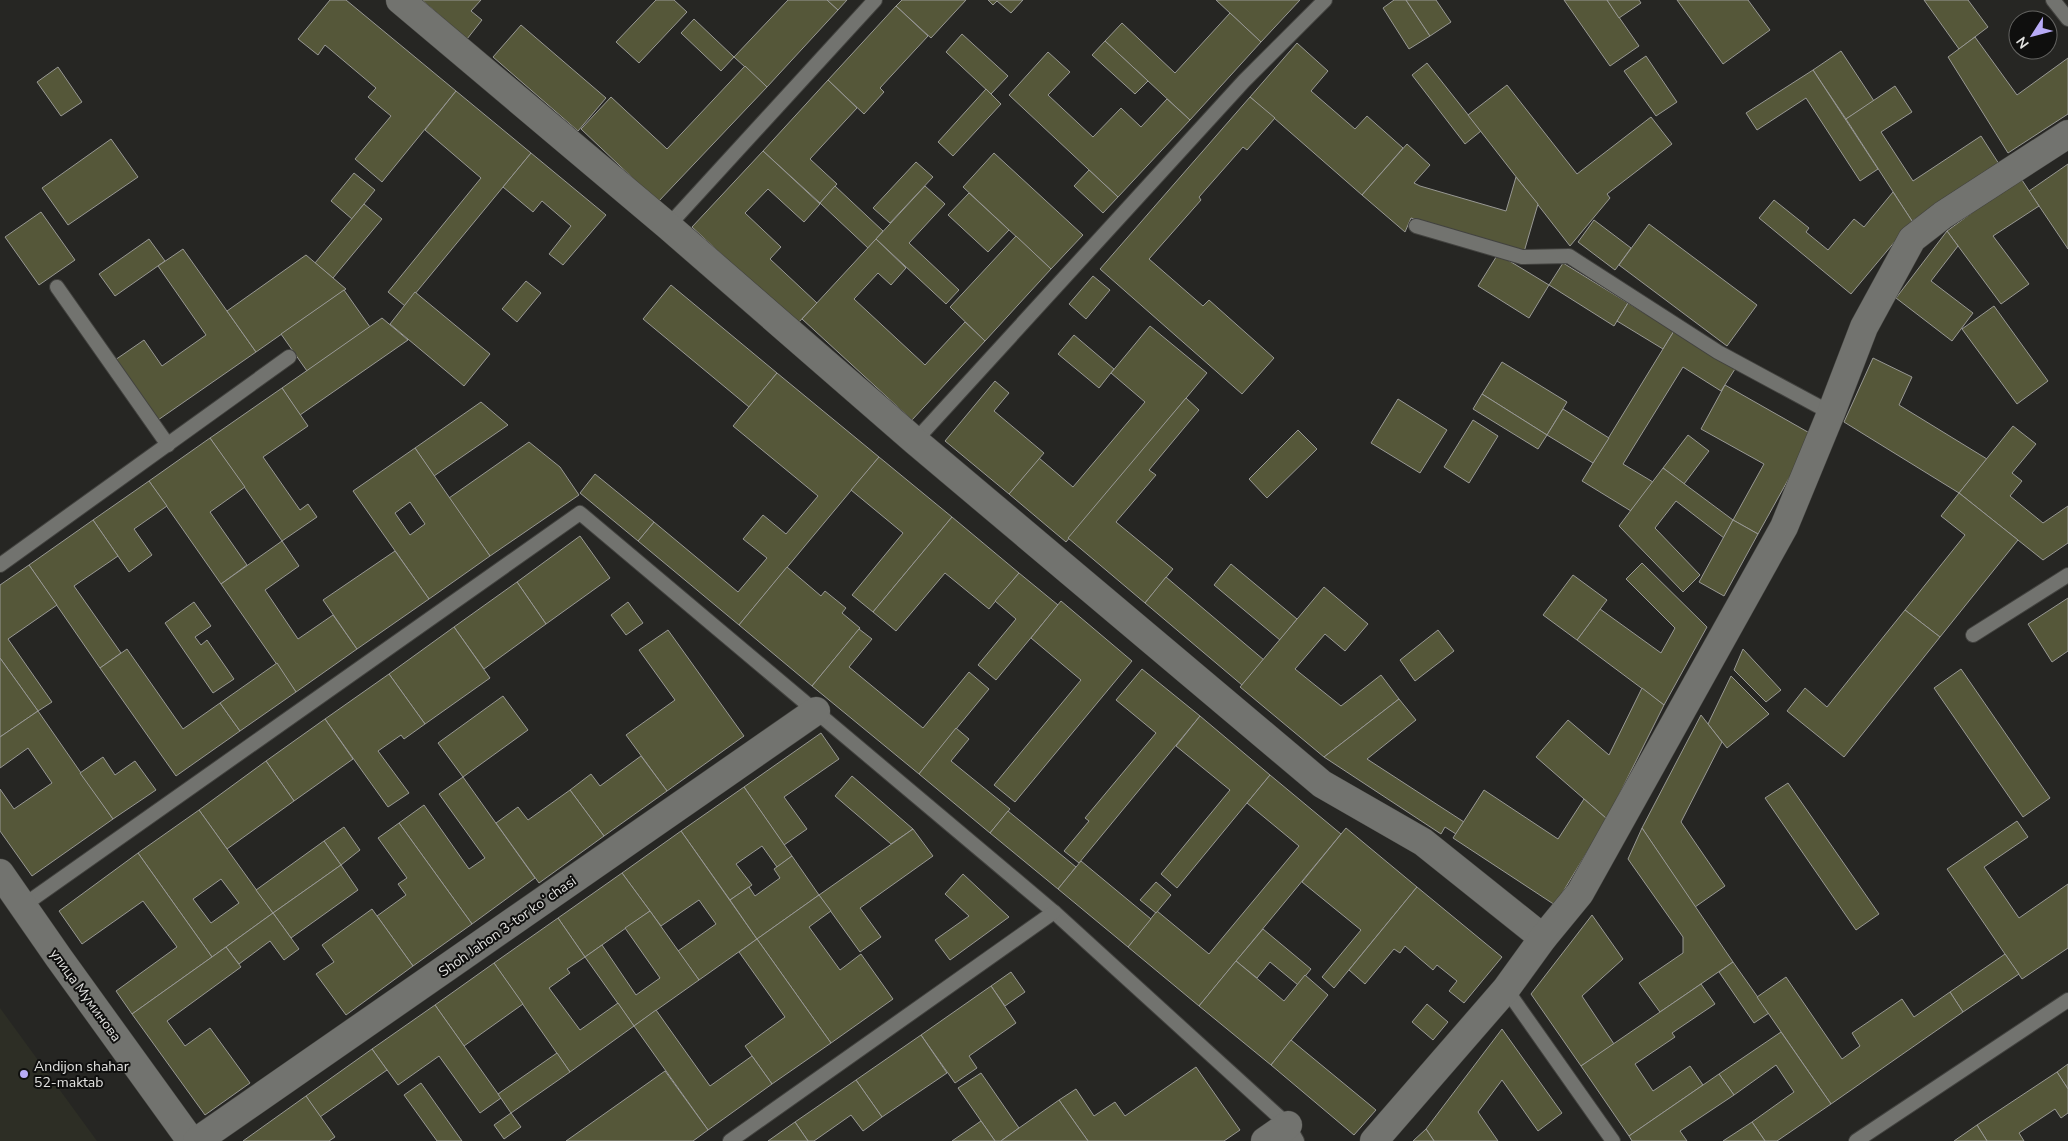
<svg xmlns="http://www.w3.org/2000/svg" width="2068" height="1141" font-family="'Nunito Sans',sans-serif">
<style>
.built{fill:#2d2e25}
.building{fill:#555739;stroke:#989894;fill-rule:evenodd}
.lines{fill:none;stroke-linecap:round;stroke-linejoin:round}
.service-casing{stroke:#42423f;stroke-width:16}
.minor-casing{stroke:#42423f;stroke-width:29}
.service{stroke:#72736f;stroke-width:14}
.minor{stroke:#72736f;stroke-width:28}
.poi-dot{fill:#b8abf7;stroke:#0f0f0e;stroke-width:2}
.labels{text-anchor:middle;stroke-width:4;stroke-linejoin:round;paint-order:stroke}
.street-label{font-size:14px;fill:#e3e3e1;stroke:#0f0f0e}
.poi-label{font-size:14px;fill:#e3e3e1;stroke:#0f0f0e;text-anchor:start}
</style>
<rect width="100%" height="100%" fill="#262623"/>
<polygon class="built" points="0,1008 97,1141 0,1141"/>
<g class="building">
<polygon points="330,0 346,0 456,91 382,182 355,159 391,116 368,97 376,88 325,45 318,55 298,39"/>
<polygon points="422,0 481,0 471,11 482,20 467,39"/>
<polygon points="656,0 674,0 687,12 639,63 616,42"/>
<polygon points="788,0 827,0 838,10 767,87 734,57"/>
<polygon points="827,0 847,0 838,10"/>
<polygon points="902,0 966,0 931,38 896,6"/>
<polygon points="988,0 1023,0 1011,13 997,1 993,5"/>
<polygon points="1216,0 1300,0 1261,42"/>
<polygon points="1394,0 1406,0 1430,36 1409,49 1383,8"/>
<polygon points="1406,0 1436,0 1451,22 1430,36"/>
<polygon points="1564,0 1607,0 1639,46 1610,66"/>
<polygon points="1607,0 1639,0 1641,3 1619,18"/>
<polygon points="1677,0 1748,0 1770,30 1723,64"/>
<polygon points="1924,0 1968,0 1988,27 1959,49"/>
<polygon points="896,6 928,36 880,88 884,92 864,114 828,80"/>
<polygon points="1230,13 1261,42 1190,120 1105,41 1122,23 1175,73"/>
<polygon points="694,19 734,57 721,71 681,33"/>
<polygon points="521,25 606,98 578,131 493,57"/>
<polygon points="962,34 1008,76 991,94 946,52"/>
<polygon points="1975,37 2017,95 2068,58 2068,114 2008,153 1948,57"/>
<polygon points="1105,41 1148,81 1135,94 1092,55"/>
<polygon points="1297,43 1328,71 1311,91 1355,129 1367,116 1403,148 1362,195 1250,97"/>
<polygon points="1841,51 1874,101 1846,119 1813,70"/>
<polygon points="1048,52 1070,72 1048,95 1093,137 1121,108 1141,127 1167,99 1190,120 1118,197 1009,95"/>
<polygon points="1646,56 1677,102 1656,116 1624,71"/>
<polygon points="1427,63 1481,131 1465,144 1412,75"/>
<polygon points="745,66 767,87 658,202 581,129 611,97 667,149"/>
<polygon points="58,67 82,102 61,116 37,82"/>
<polygon points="1813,70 1878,169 1860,181 1806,98 1757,130 1746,113"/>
<polygon points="828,80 857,108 810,159 837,184 820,203 763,151"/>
<polygon points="1507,85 1577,174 1651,117 1672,144 1607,194 1610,198 1570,246 1468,115"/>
<polygon points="1895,86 1912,112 1881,132 1913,181 1981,136 1999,164 1912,221 1846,119"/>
<polygon points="986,89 1001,104 953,156 938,142"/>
<polygon points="456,91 531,153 405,306 388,292 481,178 425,130"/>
<polygon points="1250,97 1275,118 1247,150 1243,147 1199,197 1201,200 1149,259 1203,306 1209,300 1274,358 1242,394 1100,269"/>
<polygon points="111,139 138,177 68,225 42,188"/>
<polygon points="1407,144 1430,165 1414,183 1420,186 1506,211 1516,177 1538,204 1524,252 1411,218 1405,232 1362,195"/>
<polygon points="763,151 820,204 804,222 768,189 745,213 781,247 770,259 817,303 797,324 692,227"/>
<polygon points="531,153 606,215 563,265 549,254 571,226 542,201 533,212 503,187"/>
<polygon points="994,153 1083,235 1051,269 963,187"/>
<polygon points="916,162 933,177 890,223 873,208"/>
<polygon points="2068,164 2068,249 2029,191"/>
<polygon points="1089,170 1118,197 1103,213 1074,186"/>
<polygon points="354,173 375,190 352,219 331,201"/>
<polygon points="2022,180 2039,206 1993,236 2029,284 2001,304 1947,231 1992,198"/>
<polygon points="835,186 883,231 868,248 820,203"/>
<polygon points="925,186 945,204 909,243 959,290 946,304 876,239"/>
<polygon points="1893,192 1912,221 1851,294 1759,218 1774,200 1809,228 1806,232 1828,250 1854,219 1864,227"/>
<polygon points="969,193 1009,230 988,252 948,215"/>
<polygon points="364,204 382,219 333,278 315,263"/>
<polygon points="41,212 75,260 39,285 5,237"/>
<polygon points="1594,220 1631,248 1615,270 1578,242"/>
<polygon points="1649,224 1757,305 1727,346 1619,265"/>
<polygon points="1947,231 1958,246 1931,281 1973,313 1952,341 1896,298"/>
<polygon points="1016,236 1051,269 985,341 950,307"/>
<polygon points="149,239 165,261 115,296 99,274"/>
<polygon points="876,239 906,268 891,285 878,273 854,299 925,365 965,322 985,341 912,420 802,319"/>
<polygon points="183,249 256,352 158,420 115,360 144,340 162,366 206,335 158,266"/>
<polygon points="1498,254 1549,285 1529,318 1478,286"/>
<polygon points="306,255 346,289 256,352 227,311"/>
<polygon points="1563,263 1628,303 1614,326 1549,285"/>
<polygon points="1093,276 1110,290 1086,319 1069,304"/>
<polygon points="526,281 541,293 517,322 502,309"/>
<polygon points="671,285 777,373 749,407 643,319"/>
<polygon points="344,290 370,327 307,371 281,334"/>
<polygon points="415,292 490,354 464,386 390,324"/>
<polygon points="1628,303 1674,331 1663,349 1617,321"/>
<polygon points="1994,306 2048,381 2017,404 1962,329"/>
<polygon points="382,318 408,340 300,415 282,388"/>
<polygon points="1150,326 1207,373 1066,542 1009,494 1039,458 1073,487 1145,402 1111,373"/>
<polygon points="1674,331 1735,369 1721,391 1683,367 1623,464 1653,482 1631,511 1582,481"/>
<polygon points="1074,335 1114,369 1099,388 1058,354"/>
<polygon points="1873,358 1912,377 1899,405 1987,459 1959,493 1844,422"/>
<polygon points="1502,362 1567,402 1547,435 1482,394"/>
<polygon points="777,373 879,457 739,625 638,541 654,522 738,592 767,558 743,539 763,515 786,534 818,496 733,426"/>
<polygon points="995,381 1009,393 994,411 1044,453 1009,494 945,441"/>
<polygon points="1725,385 1813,435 1758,534 1733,520 1764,464 1701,429"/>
<polygon points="282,388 308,426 263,457 300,510 308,504 317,517 282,541 210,438"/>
<polygon points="1482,394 1547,435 1538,449 1473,409"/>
<polygon points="1186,398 1199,410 1149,470 1156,475 1116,522 1173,569 1145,603 1068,538"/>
<polygon points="1398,399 1447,430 1420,473 1371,443"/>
<polygon points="481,402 508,425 434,476 415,448"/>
<polygon points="1563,409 1609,438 1593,463 1547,435"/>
<polygon points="1473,420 1498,436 1469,483 1444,467"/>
<polygon points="2013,426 2036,444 2012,473 2022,481 2010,496 2043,523 2068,506 2068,543 2043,560 1959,493"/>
<polygon points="1298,430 1317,449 1267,498 1249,479"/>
<polygon points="1688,435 1709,451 1684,484 1663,468"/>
<polygon points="210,438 245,487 210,512 247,565 221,584 149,481"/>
<polygon points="529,442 560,467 579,495 490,556 449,498"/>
<path d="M415,448L490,556L429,599L353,491ZM410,502L425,524L410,535L395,513Z"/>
<polygon points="879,457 952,517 873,612 852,595 903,533 851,490"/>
<polygon points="1663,468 1733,520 1724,538 1676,501 1655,528 1700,575 1683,592 1619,526"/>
<polygon points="595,474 654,522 638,541 580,493"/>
<polygon points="149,481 167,506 134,529 152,555 129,572 93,520"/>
<polygon points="1959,493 2018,540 1940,637 1905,610 1965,535 1941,516"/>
<polygon points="952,517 1019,573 989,609 945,573 896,631 873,612"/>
<polygon points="93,520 118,556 74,586 121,653 100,668 29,565"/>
<polygon points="1733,520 1758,534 1724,596 1699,582"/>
<polygon points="580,536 610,578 546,624 517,582"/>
<polygon points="282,541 299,566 265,590 298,639 333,615 357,649 296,692 221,584"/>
<polygon points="395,551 429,599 357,649 323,600"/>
<polygon points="1642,563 1707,627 1664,705 1577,640 1600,609 1661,653 1675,628 1626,579"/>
<polygon points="1231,564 1297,619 1280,640 1214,585"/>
<polygon points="29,565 57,605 8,639 52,702 38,711 0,658 0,585"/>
<polygon points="787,567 821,596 825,591 846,608 842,613 860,628 812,686 739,625"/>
<polygon points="1019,573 1058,605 996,680 978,665 1016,619 995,601"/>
<polygon points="1573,575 1607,600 1577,640 1543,615"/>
<polygon points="1166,577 1264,660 1242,685 1145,603"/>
<polygon points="517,582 546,624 484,669 454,627"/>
<polygon points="1324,587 1368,624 1345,651 1325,634 1295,669 1341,706 1381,675 1399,699 1324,757 1240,687"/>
<polygon points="2068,598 2068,651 2052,662 2028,624"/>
<polygon points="1061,601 1132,661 1015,802 994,785 1081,680 1031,638"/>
<polygon points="194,602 211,626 195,637 201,645 207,640 234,679 213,693 165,623"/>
<polygon points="628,602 643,623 626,635 611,615"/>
<polygon points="1905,610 1940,637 1844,757 1787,711 1805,688 1827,707"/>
<polygon points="454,627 490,678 425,724 389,674"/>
<polygon points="859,629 872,639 849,667 923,728 969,672 989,689 919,774 812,686"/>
<polygon points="668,630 744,736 667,791 626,735 675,700 639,650"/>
<polygon points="1438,630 1454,651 1415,681 1400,660"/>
<polygon points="127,649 183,729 220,703 240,731 176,776 100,668"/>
<polygon points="1743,649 1781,690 1766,702 1734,670"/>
<polygon points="0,658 38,711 0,737"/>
<polygon points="277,663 296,692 240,731 220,703"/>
<polygon points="1142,669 1200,716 1079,863 1064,851 1089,821 1085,818 1156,733 1116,700"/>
<polygon points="1961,669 2050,798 2023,817 1934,688"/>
<polygon points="389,674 425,724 404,739 401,735 378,751 409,793 388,807 325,719"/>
<polygon points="1731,676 1769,714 1727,748 1708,724"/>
<polygon points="1642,688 1664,705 1607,819 1536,757 1568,720 1609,755"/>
<polygon points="503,696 528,730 463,777 438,743"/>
<polygon points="1399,699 1416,720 1367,759 1464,822 1456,834 1445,827 1441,834 1324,757"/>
<polygon points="38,711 113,819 32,876 0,831 0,789 14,809 52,783 28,748 0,768 0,737"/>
<polygon points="1701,715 1722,742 1681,822 1725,886 1695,907 1642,828"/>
<polygon points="1200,716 1270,775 1177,888 1161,874 1230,790 1176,746"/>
<polygon points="325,719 353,759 294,801 266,761"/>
<polygon points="956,728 969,739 951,761 1010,809 990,833 919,774"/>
<polygon points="821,733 839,759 784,797 807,829 784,845 744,787"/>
<polygon points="641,756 667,791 604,836 570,790 591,774 600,786"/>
<polygon points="103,757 115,775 135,761 156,790 113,819 80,773"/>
<polygon points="266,761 294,801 227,849 199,810"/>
<polygon points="1270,775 1341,834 1199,1006 1128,947 1157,911 1209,954 1299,846 1247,803"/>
<polygon points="852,776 913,829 891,844 835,796"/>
<polygon points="463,777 535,878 472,924 399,823 424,805 469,869 485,858 439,794"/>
<polygon points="1788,783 1879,914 1856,930 1765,798"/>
<polygon points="744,787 792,856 777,867 762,846 736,864 752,885 730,900 681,831"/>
<polygon points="570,790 604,836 539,883 496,823 518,807 528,820"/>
<polygon points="1484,790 1558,839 1584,799 1607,819 1555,905 1453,838"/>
<path d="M199,810L273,913L212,957L138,853ZM221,879L239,903L211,923L193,899Z"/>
<polygon points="1008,811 1076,867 1058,889 990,833"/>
<polygon points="2017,821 2028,837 1984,867 2019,918 2068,884 2068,948 2022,979 1947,869"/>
<polygon points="399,823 472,924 413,966 377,916 406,895 398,884 407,878 378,838"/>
<polygon points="344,827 360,850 341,865 324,841"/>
<polygon points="1346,828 1417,887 1334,988 1322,977 1361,930 1302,882"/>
<polygon points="1642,828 1733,962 1660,1012 1639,983 1683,953 1683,937 1628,859"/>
<polygon points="913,829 933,856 860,908 881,937 860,952 819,895"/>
<polygon points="681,831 757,939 699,980 678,951 716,924 699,900 661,926 622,873"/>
<polygon points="324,841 341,865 273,913 256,890"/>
<polygon points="138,853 212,957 132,1014 116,991 177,947 143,901 82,944 59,911"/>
<polygon points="792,856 819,895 757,939 730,900 749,887 755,896 780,878 774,869"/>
<polygon points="1081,861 1151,919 1128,947 1058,889"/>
<polygon points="341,865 358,890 291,938 273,913"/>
<polygon points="622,873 650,911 585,957 558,918"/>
<polygon points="963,874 1009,917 950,960 935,940 969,916 945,894"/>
<polygon points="1156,882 1171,895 1156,913 1140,900"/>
<polygon points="1417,887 1502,957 1464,1003 1449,991 1457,981 1437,965 1433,970 1405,946 1400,953 1394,949 1365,984 1349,970"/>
<polygon points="819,895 831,911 809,927 840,970 861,954 893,999 831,1043 757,939"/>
<polygon points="372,909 413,966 346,1015 316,974 334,962 322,945"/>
<polygon points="650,911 699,980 634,1026 585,957 602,945 636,995 660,978 625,928"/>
<polygon points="273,913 299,949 284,960 270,941 239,964 226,947"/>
<polygon points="1592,915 1623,959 1582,996 1614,1044 1581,1066 1531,994"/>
<polygon points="558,918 585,957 567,969 570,973 549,988 580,1030 618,1003 634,1026 570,1072 494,963"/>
<polygon points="1263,929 1311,969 1298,985 1270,962 1257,978 1236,961"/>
<polygon points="757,939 831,1043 772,1084 745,1046 785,1017 739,952"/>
<polygon points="226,947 241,967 167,1021 185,1046 210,1028 250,1083 205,1115 132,1014"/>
<polygon points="2005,954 2019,974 1963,1012 1950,992"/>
<polygon points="1236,961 1284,1001 1305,975 1328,995 1271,1065 1199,1006"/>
<polygon points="1733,962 1769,1013 1754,1023 1719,972"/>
<polygon points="494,963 523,1004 464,1046 435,1005"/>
<polygon points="1011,972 1025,992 1005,1006 991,986"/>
<polygon points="1786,977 1842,1059 1860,1046 1852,1033 1902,999 1914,1017 1950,992 1963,1012 1831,1104 1757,997"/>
<polygon points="1701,984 1715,1004 1672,1033 1675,1037 1635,1064 1653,1091 1690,1066 1703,1085 1629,1136 1581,1066"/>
<polygon points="991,986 1016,1023 969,1056 977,1068 955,1083 921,1035"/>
<polygon points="1427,1004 1448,1022 1433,1040 1412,1022"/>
<polygon points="435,1005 501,1098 480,1113 439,1056 398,1085 372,1049"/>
<polygon points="656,1010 710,1086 752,1056 772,1084 708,1130 634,1026"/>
<polygon points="1502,1029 1562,1113 1538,1131 1502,1080 1478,1112 1498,1141 1434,1141 1426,1129"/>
<polygon points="1781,1032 1831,1104 1777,1141 1765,1141 1752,1122 1794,1092 1776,1065 1734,1095 1719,1074"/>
<polygon points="921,1035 947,1073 882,1117 856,1080"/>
<polygon points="1291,1040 1376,1110 1354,1135 1271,1065"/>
<polygon points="372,1049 387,1070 320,1117 306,1096"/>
<polygon points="557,1053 570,1072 511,1113 498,1094"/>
<polygon points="2068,1064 2068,1089 2057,1072"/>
<polygon points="1196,1067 1240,1130 1224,1141 1088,1141 1059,1100 1076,1089 1094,1116 1115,1102 1125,1116"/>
<polygon points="665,1071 708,1130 693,1141 566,1141"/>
<polygon points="2057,1072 2068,1089 2068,1113 2061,1118 2055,1109 2019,1133 2024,1141 1987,1141 1977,1125"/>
<polygon points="981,1073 1019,1128 1001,1141 995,1141 958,1088"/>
<polygon points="1719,1074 1734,1095 1680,1131 1687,1141 1632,1141 1629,1136"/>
<polygon points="856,1080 882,1117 863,1131 851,1115 814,1141 808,1141 795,1122"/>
<polygon points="421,1083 462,1141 437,1141 404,1095"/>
<polygon points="306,1096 335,1137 329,1141 243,1141"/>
<polygon points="1059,1100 1088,1141 1001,1141 1019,1128"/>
<polygon points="511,1113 521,1127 504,1139 494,1125"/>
<polygon points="981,1121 995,1141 952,1141"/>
<polygon points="795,1122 808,1141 768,1141"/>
<polygon points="1752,1122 1765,1141 1723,1141"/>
<polygon points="1977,1125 1987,1141 1954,1141"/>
<polygon points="1426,1129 1434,1141 1413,1141"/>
</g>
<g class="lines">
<g class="service-casing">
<g id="service">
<polyline points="2053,0 2068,19"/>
<polyline points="668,226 875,0"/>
<polyline points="1416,226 1522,257 1569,256 1718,352 1831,413"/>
<polyline points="57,287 168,445"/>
<polyline points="915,441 1244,81 1325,0"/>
<polyline points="0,565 289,357"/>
<polyline points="1973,635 2068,575"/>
<polyline points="24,905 580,513 1054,912 1288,1125 1297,1141"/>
<polyline points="1506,989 1613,1141"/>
<polyline points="730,1141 1054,912"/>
<polyline points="1856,1141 2068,1000"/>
</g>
</g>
<g class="minor-casing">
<g id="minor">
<polyline points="400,0 668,226 915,441 1322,784 1423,842 1543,938"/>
<polyline points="0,873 59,958 191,1141"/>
<polyline points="197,1141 816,711"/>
<polyline points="1265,1141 1288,1125"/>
<polyline points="1374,1141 1506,989 1543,938 1580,893 1784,527 1831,413 1864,327 1912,239 1943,215 2068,134"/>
</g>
</g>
<use href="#service" class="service"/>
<use href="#minor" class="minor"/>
</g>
<circle class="poi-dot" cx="24" cy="1074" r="5"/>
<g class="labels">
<g class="street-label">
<text transform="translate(507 926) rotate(-35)" y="5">Shoh Jahon 3-tor koʻchasi</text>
<text transform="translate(86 995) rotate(54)" y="5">улица Муминова</text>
</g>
<g class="poi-label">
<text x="34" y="1071">Andijon shahar<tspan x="34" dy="16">52-maktab</tspan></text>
</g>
</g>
<g transform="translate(2033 35) rotate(234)"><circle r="24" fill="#0f0f0e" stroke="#646462"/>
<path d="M0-4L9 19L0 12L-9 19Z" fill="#b8abf7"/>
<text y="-8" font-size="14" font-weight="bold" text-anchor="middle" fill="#e3e3e1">N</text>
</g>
</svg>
